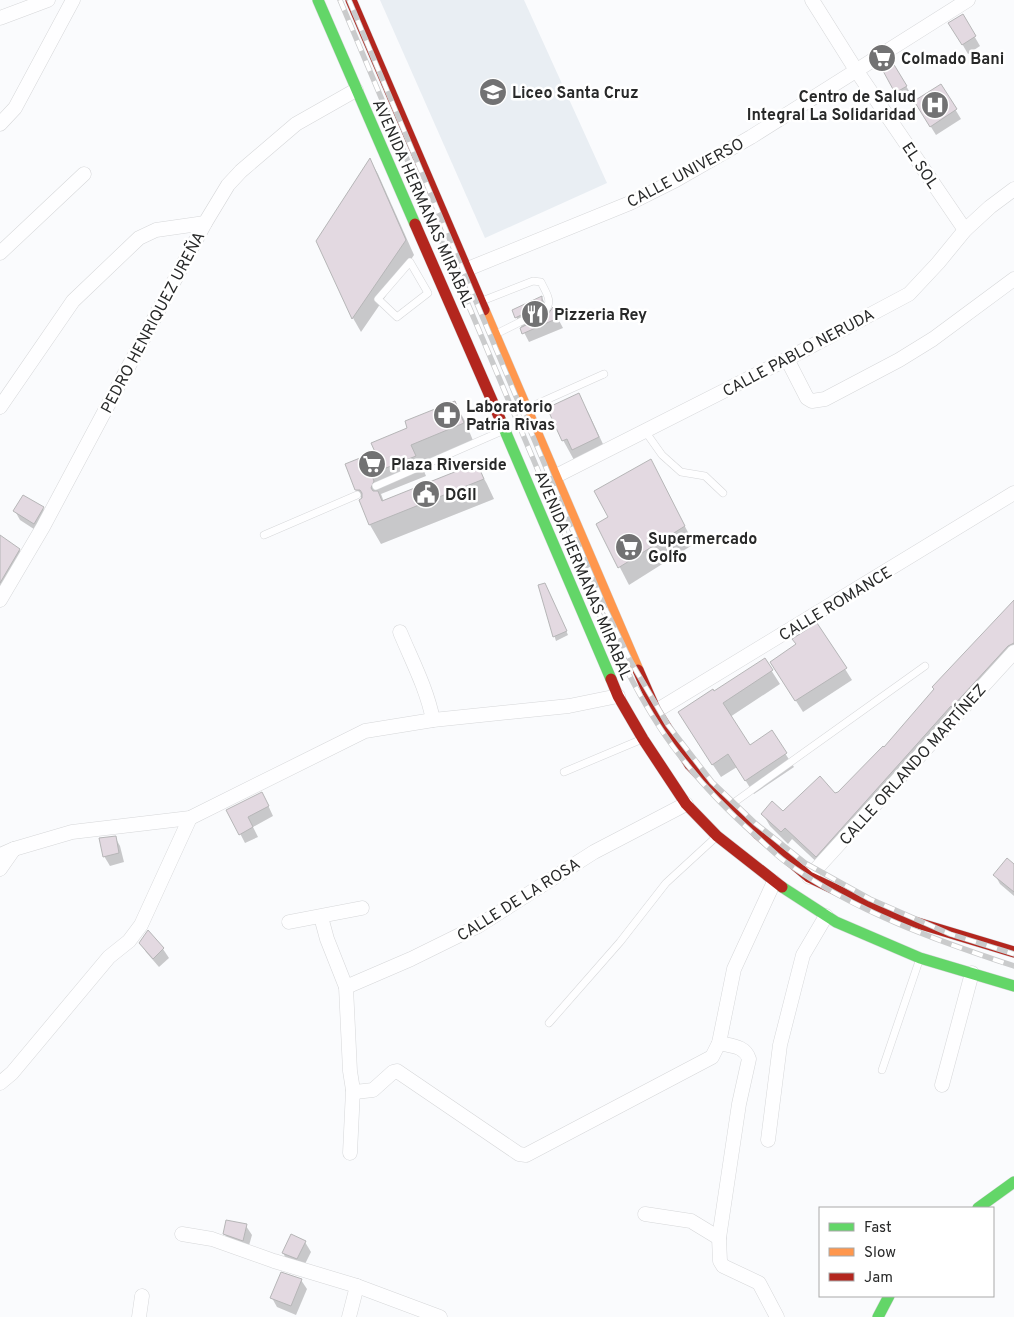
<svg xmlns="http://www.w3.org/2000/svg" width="1014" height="1317" font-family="Overpass,sans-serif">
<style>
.built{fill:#e9eef3}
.shadow{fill:#0003}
.building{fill:#e3d9e1;stroke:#b6b6b7}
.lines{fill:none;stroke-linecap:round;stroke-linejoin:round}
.lane-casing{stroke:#d6d7d9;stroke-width:8}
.street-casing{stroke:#d6d7d9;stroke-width:15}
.fast-casing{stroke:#d6d7d9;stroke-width:12}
.slow-casing{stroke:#d6d7d9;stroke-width:12}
.jam-casing{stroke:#d6d7d9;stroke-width:12}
.lane{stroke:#fefeff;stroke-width:7}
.street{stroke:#fefeff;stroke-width:14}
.fast{stroke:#63d668;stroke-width:11}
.slow{stroke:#ff974d;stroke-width:11}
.jam{stroke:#b3261e;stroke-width:11}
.rail-casing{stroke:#cacbcc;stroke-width:5.5}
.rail{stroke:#fff;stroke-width:4;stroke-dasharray:11;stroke-linecap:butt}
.labels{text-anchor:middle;stroke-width:5;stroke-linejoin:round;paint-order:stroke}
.poi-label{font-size:16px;font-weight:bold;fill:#282929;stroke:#fff;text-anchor:start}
.street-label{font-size:16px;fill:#282929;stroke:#fff}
</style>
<rect width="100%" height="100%" fill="#fafbfd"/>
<polygon class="built" points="380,0 524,0 607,183 485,238"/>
<g class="shadow">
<polygon points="962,15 980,46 968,54 950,23"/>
<polygon points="893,64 909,91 898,96 884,70"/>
<polygon points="941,86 961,119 936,135 921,111"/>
<polygon points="370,160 378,174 414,255 361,332 353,318 318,241"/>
<polygon points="542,298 547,307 547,316 553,309 563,328 529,342 513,311"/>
<polygon points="578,395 589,414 609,457 574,460 563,440 548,408"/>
<polygon points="454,402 465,421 474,443 421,464 426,476 381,494 384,502 476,464 487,484 494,499 381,544 370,525 360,500 362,499 356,490 376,453 409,429"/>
<polygon points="660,478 694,544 629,585 598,525"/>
<polygon points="43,508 48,518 40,533 20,520 15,511"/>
<polygon points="0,544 19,549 25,559 0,601"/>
<polygon points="539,586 547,588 568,635 556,641"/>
<polygon points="1014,603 1014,659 823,868 792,839 788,844 770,826 763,814 783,813 835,795 884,749"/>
<polygon points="817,625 852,680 803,712 779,674 797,645"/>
<polygon points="764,659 780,684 730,717 749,746 771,732 794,767 754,794 737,767 721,777 687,726"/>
<polygon points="267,803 273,816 253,827 258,837 245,843 228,810"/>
<polygon points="115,837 120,846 124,862 110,866 104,856"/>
<polygon points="1014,866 1014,896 1000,884 995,875"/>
<polygon points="148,932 163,949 169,958 159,967 146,952 140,943"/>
<polygon points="246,1226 252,1235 248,1249 230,1243 224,1233"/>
<polygon points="305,1242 311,1252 303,1268 288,1262 283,1253"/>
<polygon points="301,1280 307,1289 296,1315 277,1307 272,1298"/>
</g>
<g class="building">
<polygon points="963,14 976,36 962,45 948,23"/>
<polygon points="893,63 907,86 895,93 882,69"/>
<polygon points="941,84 957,109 930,127 914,101"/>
<polygon points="370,158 406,240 352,319 316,241"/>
<polygon points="542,296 542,305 515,318 512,310"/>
<polygon points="553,307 558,318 522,334 520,328 548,314"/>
<polygon points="579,393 599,437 572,450 567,439 562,441 547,408"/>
<polygon points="455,401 464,423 411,445 416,456 371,474 374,481 371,488 373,491 378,491 382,501 477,463 484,479 369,525 359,500 362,498 362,493 360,490 355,490 345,464 375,452 371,443 407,428 405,421"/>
<polygon points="651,459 685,526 618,568 596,524 608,517 594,491"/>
<polygon points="23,495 44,507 34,524 13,511"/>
<polygon points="0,535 20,549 0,583"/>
<polygon points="545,583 567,631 553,637 538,585"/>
<polygon points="1014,600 1014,643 1008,646 952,707 951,706 816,857 785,828 781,832 761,814 772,801 783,811 820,776 835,793 838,792 883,746 884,747 934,689 932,687"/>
<polygon points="817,623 847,668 795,701 770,662 796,644 792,639"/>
<polygon points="765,658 773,670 723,703 750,745 772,730 787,753 745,781 728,754 712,765 678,712 713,689 714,691"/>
<polygon points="262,792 269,806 248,817 253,827 239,835 226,810"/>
<polygon points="116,836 119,853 103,857 99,838"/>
<polygon points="1007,858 1014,864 1014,892 993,875"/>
<polygon points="148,930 164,948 153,959 139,943"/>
<polygon points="226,1220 247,1224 243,1241 223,1234"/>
<polygon points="291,1234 306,1241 297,1259 282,1253"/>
<polygon points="281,1272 302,1279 291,1306 270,1298"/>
</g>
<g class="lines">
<g class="lane-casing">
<g id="lane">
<polygon points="410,262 428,293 397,317 378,299"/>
<path d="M482,301L533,281L541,282C545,291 553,301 546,309L496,334"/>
<polyline points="528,408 604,374"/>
<polyline points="645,431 662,455 681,472 705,476 723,493"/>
<polyline points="376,486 502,431"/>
<polyline points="264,535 357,495"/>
<polyline points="564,772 640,740"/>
<polyline points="732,804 925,666"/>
<polyline points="549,1023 620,942 666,883 715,838"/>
<polyline points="882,1070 919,961"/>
</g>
</g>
<g class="street-casing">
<g id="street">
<polyline points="812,0 856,70 965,230"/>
<polyline points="0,18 48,0"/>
<polyline points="0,124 15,108 73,0"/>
<polyline points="0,253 84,174"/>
<polyline points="465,270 630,203 676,180 751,137 968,0"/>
<polyline points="787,359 807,398 812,401 825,399 899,360 933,339 1014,279"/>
<polyline points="0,407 73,301 139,238 156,230 205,223"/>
<polyline points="554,477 787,359 909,294 938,263 965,230 990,207 1014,189"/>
<polyline points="0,600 43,527 205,223 228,185 241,171 296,124 356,90"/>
<path d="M400,632C412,661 427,689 433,720"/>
<polyline points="656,711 1014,493"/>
<polyline points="0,855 14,849 72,832 190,818 365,731 433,720 569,706 618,696"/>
<polyline points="0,869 14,849"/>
<polyline points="809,877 1014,652"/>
<polyline points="321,917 327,939 346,987 350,1071 353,1090 350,1153"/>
<polyline points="289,922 362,908"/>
<polyline points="346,987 411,959 478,926 594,852 686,804"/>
<path d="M719,1043C732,1046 745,1046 749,1059L739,1104L719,1238L720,1261L723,1266L759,1283L777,1317"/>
<polyline points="0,1083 12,1073 109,957 129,941 141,925 190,818"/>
<polyline points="942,1085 972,973"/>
<polyline points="353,1090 355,1092 373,1090 393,1072 397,1071 519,1154 526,1155 712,1057 719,1043 734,969 774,882"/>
<polyline points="768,1140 780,1045 794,990 803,955 826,916"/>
<polyline points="645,1214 691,1221 719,1238"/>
<polyline points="182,1234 212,1239 274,1261 357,1286 440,1317"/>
<polyline points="139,1317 142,1296"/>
<polyline points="349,1317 357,1286"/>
</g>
</g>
<g class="fast-casing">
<g id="fast">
<polyline points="318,0 415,224"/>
<polyline points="500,419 611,679"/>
<polyline points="782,887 836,922 920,958 1014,986"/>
<polyline points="978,1208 1014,1182"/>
<polyline points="878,1317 889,1296"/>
</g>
</g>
<g class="slow-casing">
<polyline id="slow" points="484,310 638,670"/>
</g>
<g class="jam-casing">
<g id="jam">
<polyline points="351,0 484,310"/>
<polyline points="415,224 500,419"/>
<polyline points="638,670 656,711 690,765 758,834 809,877 870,906 901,918 1014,952"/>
<polyline points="611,679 618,696 643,739 686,804 717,836 782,887"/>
</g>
</g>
<use href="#lane" class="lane"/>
<use href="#street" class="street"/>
<use href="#fast" class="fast"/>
<use href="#slow" class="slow"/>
<use href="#jam" class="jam"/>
<g class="rail-casing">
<g id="rail">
<path d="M340,0L590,594C616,650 646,715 685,762C706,789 730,813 756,836C766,845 776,855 787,863C856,912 935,940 1014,966"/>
<polyline points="349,0 606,610 631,662 668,725 712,782 755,823 805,863 870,899 950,934 1014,954"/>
</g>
</g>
<use href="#rail" class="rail"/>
</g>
<defs>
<g id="supermarket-disc" transform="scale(1.4375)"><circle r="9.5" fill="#727273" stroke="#fff"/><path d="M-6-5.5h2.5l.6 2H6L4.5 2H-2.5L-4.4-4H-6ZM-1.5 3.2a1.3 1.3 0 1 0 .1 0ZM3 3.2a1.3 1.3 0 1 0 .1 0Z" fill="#fff"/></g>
<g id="school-disc" transform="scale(1.4375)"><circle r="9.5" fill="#727273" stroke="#fff"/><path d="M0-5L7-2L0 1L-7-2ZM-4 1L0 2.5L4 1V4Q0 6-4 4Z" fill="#fff"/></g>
<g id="hospital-disc" transform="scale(1.4375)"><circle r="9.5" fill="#727273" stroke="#fff"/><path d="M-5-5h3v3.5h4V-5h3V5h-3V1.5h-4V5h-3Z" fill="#fff"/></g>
<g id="restaurant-disc" transform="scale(1.4375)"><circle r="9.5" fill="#727273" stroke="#fff"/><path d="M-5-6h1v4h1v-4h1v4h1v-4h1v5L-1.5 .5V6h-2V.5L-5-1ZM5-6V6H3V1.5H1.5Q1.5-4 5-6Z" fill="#fff"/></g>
<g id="pharmacy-disc" transform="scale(1.4375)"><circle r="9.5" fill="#727273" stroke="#fff"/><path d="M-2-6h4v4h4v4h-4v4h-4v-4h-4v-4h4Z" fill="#fff"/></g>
<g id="civic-disc" transform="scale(1.4375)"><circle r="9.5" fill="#727273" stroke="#fff"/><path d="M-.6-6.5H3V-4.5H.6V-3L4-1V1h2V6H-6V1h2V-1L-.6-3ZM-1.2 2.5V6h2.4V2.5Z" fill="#fff"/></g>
</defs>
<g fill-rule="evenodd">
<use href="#supermarket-disc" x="882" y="58"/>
<use href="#school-disc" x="493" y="92"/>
<use href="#hospital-disc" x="935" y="105"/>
<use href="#restaurant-disc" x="535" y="314"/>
<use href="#pharmacy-disc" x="447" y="415"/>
<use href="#supermarket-disc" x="372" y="464"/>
<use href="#civic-disc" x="426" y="494"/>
<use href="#supermarket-disc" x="629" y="547"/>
</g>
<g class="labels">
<g class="poi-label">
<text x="901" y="64">Colmado Bani</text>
<text x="512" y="98">Liceo Santa Cruz</text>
<text x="916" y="102" text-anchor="end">Centro de Salud<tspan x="916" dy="18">Integral La Solidaridad</tspan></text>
<text x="554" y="320">Pizzeria Rey</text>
<text x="466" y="412">Laboratorio<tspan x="466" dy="18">Patria Rivas</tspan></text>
<text x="391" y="470">Plaza Riverside</text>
<text x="445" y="500">DGII</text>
<text x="648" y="544">Supermercado<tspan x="648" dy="18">Golfo</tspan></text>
</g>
<g class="street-label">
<text transform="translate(921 165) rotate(56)" y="6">EL SOL</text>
<text transform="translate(685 172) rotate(-28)" y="6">CALLE UNIVERSO</text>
<text transform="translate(424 203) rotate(66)" y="6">AVENIDA HERMANAS MIRABAL</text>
<text transform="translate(152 322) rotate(-62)" y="6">PEDRO HENRIQUEZ UREÑA</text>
<text transform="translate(798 352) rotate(-28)" y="6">CALLE PABLO NERUDA</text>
<text transform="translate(584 575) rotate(67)" y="6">AVENIDA HERMANAS MIRABAL</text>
<text transform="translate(835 603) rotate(-31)" y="6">CALLE ROMANCE</text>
<text transform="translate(912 764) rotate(-48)" y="6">CALLE ORLANDO MARTÍNEZ</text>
<text transform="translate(518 899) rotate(-32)" y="6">CALLE DE LA ROSA</text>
</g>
</g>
<rect x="819" y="1207" width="175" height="90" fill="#ffffff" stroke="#a9a9a9"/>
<rect x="829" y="1223" width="25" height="8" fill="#63d668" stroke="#a9a9a9"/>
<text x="864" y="1232" font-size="15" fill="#282929">Fast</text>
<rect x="829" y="1248" width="25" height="8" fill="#ff974d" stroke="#a9a9a9"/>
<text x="864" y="1257" font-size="15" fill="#282929">Slow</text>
<rect x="829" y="1273" width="25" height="8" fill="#b3261e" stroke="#a9a9a9"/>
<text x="864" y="1282" font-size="15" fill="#282929">Jam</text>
</svg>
